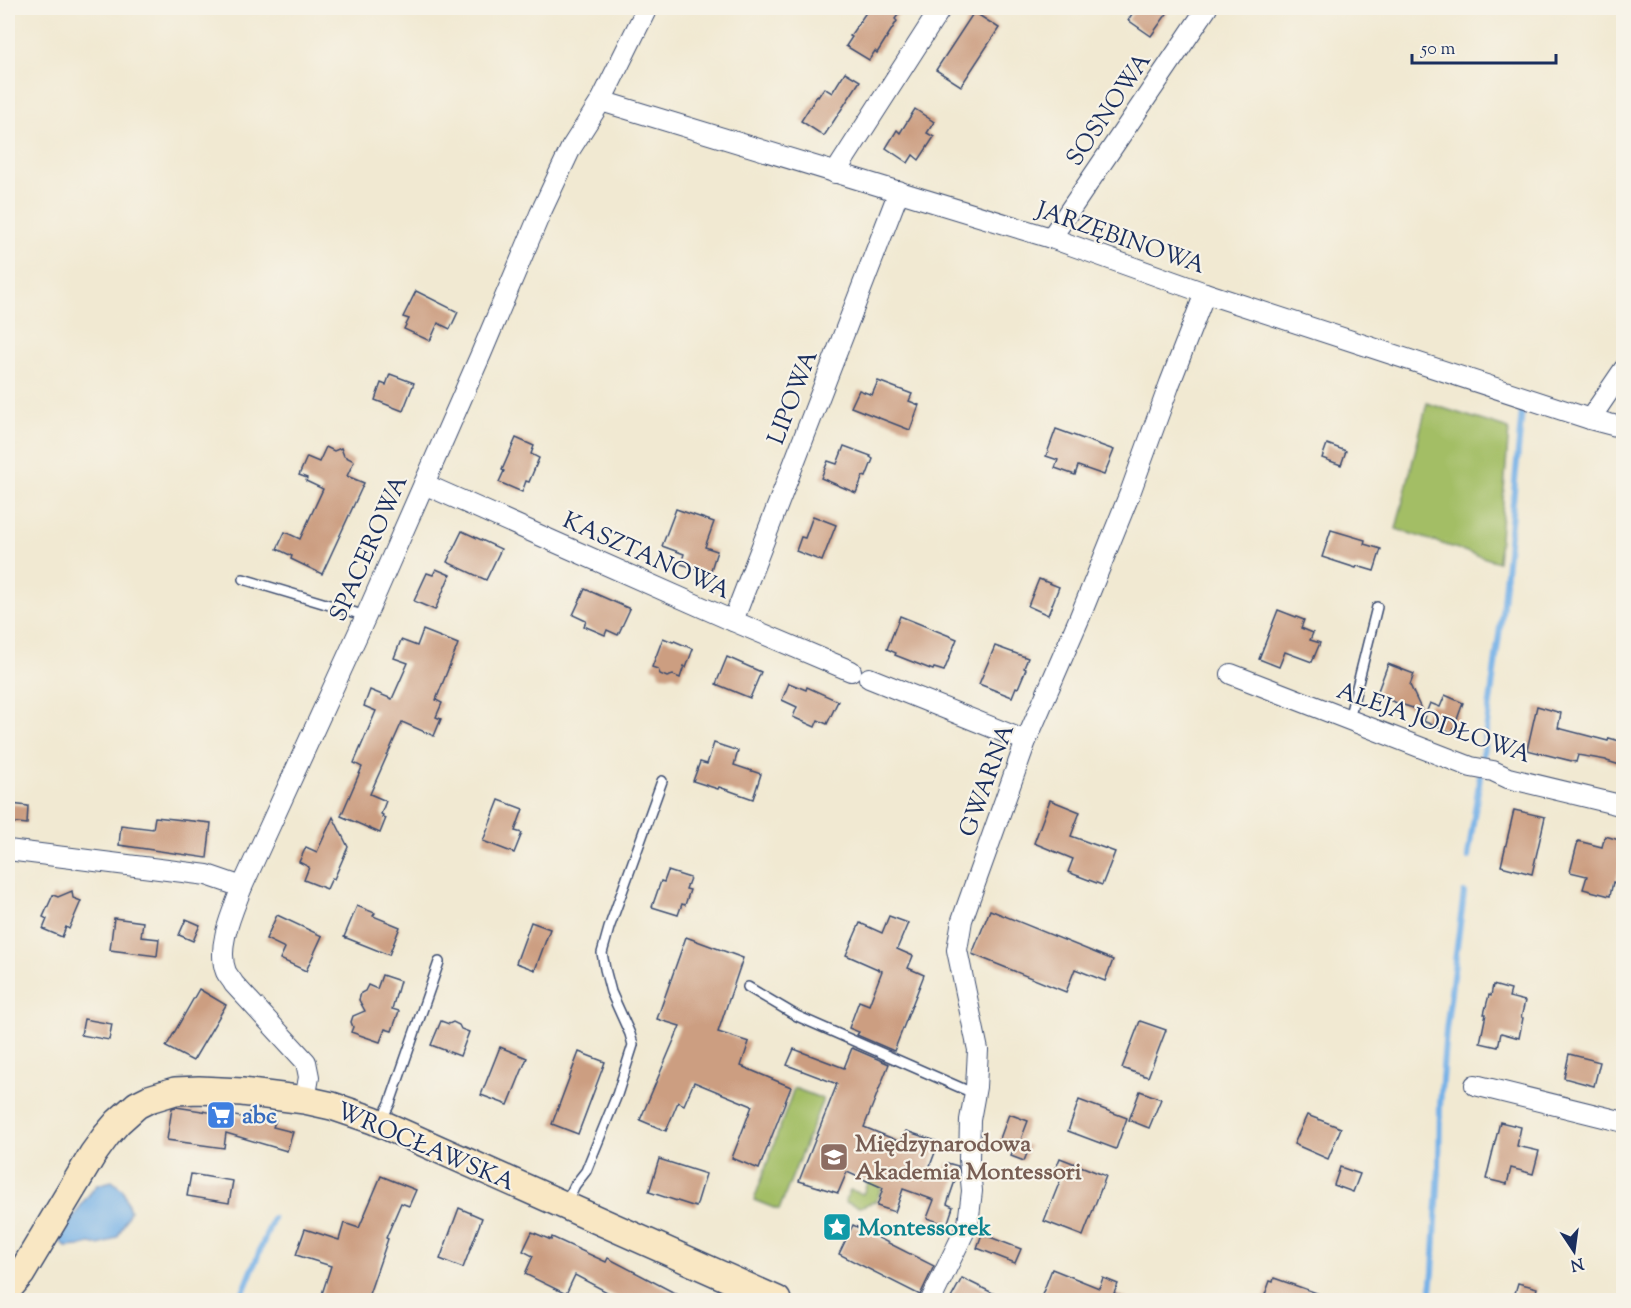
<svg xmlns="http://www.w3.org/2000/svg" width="1631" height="1308" font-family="'Sorts Mill Goudy',serif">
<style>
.green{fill:#a3be65;stroke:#5f7662;stroke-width:1.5}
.water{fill:#75b1e7;stroke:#4870a2;stroke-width:1.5}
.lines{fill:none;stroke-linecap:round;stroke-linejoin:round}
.stream{stroke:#75b1e7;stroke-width:6}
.building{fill:#cc9e81}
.lane-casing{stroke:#3b4b6f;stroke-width:12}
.street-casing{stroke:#3b4b6f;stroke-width:22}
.secondary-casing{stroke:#3b4b6f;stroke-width:30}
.lane{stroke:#fff;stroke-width:9}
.street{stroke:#fff;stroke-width:20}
.secondary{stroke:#f9e7c3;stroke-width:27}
.labels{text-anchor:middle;stroke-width:4.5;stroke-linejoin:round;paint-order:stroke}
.street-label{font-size:24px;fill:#1b2f5e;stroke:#f7f3e8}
.shop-label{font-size:24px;font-weight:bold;fill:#366cbe;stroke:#f7f3e8;text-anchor:start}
.education-label{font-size:24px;font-weight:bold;fill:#785e54;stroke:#f7f3e8;text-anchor:start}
.culture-label{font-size:24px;font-weight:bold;fill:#0d838f;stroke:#f7f3e8;text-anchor:start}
</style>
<rect width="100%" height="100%" fill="#f7f3e8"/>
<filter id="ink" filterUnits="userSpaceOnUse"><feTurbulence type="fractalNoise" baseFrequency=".0167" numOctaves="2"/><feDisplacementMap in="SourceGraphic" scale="12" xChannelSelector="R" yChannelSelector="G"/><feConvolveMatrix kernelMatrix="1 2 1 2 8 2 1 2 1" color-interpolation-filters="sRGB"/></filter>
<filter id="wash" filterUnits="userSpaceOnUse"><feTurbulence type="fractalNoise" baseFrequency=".008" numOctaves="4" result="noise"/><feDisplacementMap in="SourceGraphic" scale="24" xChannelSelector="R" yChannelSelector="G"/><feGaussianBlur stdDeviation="1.35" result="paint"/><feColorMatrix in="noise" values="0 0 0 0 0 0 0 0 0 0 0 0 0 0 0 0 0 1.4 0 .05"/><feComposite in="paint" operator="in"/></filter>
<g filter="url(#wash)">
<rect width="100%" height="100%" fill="#f1e9d2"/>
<g class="green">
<polygon points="1427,403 1509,429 1498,562 1396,529"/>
<polygon points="794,1088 823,1099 779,1210 754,1200"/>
<polygon points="885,1137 900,1142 876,1201 860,1207 845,1202 850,1190 863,1194"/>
</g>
<polygon class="water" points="112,1181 123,1190 130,1211 118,1236 108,1242 99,1245 90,1243 79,1246 66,1247 59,1240 84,1201 97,1185"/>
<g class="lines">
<g class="stream">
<polyline points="1482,762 1502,613 1522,411"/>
<polyline points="1468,857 1480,776"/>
<polyline points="240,1300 273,1218"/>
<polyline points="1430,1300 1433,1272 1439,1167 1440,1105 1446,1030 1464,893"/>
</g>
</g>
<g id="blocks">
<g class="building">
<polygon points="869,8 903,8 895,19 897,21 877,53 875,51 869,60 846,46 852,37 850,36"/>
<polygon points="1136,8 1171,8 1151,36 1128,20"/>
<polygon points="974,12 999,28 961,86 936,70"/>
<polygon points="845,72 860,81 824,136 801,121 817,96 818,97 824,88 832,93"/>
<polygon points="915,109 934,122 927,133 934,137 919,160 913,155 908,163 886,148 897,130 900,133"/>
<polygon points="416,291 458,312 450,329 438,323 430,341 404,329 409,319 403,317"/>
<polygon points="390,374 414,383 403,411 375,400 381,383 386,385"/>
<polygon points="878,381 912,394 909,401 919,405 910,430 851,407 859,390 872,395"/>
<polygon points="1056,429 1114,450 1104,475 1078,466 1075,475 1055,468 1058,460 1046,456"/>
<polygon points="516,438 534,446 531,454 539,458 529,482 526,481 522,492 499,482 504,471 502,470"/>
<polygon points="1327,444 1346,451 1341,465 1322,458"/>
<polygon points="844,446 871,456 870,457 873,459 866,477 863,476 856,493 821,478 828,461 837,464"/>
<polygon points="326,447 334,451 341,448 344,456 354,461 347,476 364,483 322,574 291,559 292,556 277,549 285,532 300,539 323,489 306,481 307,478 299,475 307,457 319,462"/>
<polygon points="676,509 714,522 705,547 717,551 710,573 681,564 684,554 662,546"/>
<polygon points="813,516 836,525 822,561 796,551 801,537 805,538"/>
<polygon points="1331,530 1365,540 1364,544 1381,549 1374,571 1357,566 1356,568 1322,557"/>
<polygon points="462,531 501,549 486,580 447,562"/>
<polygon points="436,569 450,575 435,610 414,601 427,573 433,575"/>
<polygon points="1039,579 1059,587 1048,615 1028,606"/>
<polygon points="585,589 630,609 618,635 607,630 605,635 584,626 586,621 573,615"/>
<polygon points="1278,610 1304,620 1301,628 1313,633 1310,640 1320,643 1312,662 1285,652 1279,667 1259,659"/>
<polygon points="900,616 957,639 944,671 934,668 933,670 895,655 896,653 887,649"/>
<polygon points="423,630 458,644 436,700 442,703 436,717 441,719 434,736 402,722 370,794 386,801 381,814 383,815 382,817 386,818 380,833 341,816 362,767 354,763 376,711 364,706 370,690 392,699 408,663 394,658 401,640 417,646"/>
<polygon points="663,638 673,642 674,641 693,649 686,668 684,666 680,678 673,675 667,677 660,674 658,669 652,667"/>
<polygon points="995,646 1028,658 1024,668 1026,669 1018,688 1016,687 1012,697 979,684"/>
<polygon points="727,657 761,672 750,698 716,684"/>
<polygon points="1388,664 1414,674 1410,685 1422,711 1376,696"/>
<polygon points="789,683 806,690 807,687 838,701 827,724 818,720 815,727 793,717 797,707 782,700"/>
<polygon points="1445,695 1463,703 1452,733 1423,721 1430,703 1440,707"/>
<polygon points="1537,706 1561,713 1558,728 1608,741 1609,738 1623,742 1623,766 1607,761 1606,760 1578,755 1576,762 1527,750"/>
<polygon points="714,743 738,751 734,765 761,774 753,799 719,787 718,789 693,781 700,762 707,764"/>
<polygon points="499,800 523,809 515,831 522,833 514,853 483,841"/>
<polygon points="1050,800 1080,812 1071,836 1115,852 1102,885 1068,872 1073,859 1034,843"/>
<polygon points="11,804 28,806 27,824 10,822"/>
<polygon points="1514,810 1545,817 1532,874 1501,866"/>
<polygon points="155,817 211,823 207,858 119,845 121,825 153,829"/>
<polygon points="333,817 348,847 334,879 332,878 327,889 304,880 309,867 299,862 306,847 317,852"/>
<polygon points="1605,836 1623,841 1623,853 1616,883 1613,882 1610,896 1583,889 1587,876 1570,872 1578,841 1602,847"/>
<polygon points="668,871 690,878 686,889 690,890 685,905 682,904 678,915 652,907 661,881 664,882"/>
<polygon points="72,891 73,898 81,901 69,929 66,927 62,937 43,929 47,919 43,917 53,895 58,897"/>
<polygon points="357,906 375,913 373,916 400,927 389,955 344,937"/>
<polygon points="990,910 1113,960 1105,981 1075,969 1066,992 972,954"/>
<polygon points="277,915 322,936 306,971 280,959 285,948 266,939"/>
<polygon points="889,916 908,923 897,949 913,956 908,968 924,975 894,1051 857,1035 859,1032 849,1028 859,1001 869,1005 882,971 846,955 860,923 882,933"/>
<polygon points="114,918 143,922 141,937 159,939 157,956 110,950"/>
<polygon points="186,919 200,925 193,941 179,935"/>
<polygon points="531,922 550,929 535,970 516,963"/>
<polygon points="686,937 743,958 718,1032 749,1042 741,1066 791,1087 759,1169 732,1158 752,1106 694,1082 684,1105 678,1102 666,1131 640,1120 680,1026 657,1019"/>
<polygon points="382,975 400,981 392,1009 399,1011 392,1031 385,1029 380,1042 351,1032 353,1027 351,1022 353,1016 365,1011 359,1000 361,993 365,991 368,985 377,989"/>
<polygon points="1493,985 1511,990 1509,997 1525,1001 1521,1018 1523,1018 1519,1038 1501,1033 1498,1047 1480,1043 1486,1014 1484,1014 1489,995 1491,996"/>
<polygon points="199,989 226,1005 193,1061 166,1047"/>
<polygon points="84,1019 112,1024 109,1040 81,1035"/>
<polygon points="441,1021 449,1024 453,1022 459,1025 461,1029 469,1032 460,1056 431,1045"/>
<polygon points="1140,1021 1166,1030 1148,1077 1122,1068"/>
<polygon points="500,1047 527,1058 508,1105 481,1095"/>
<polygon points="852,1048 889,1064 864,1127 901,1142 906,1131 939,1142 928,1171 942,1175 947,1163 958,1166 958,1172 947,1204 953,1207 947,1225 927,1218 934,1200 903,1189 895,1212 877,1206 883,1188 847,1172 838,1193 799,1181 837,1084 787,1065 794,1049 844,1068"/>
<polygon points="579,1052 605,1062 578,1134 552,1124"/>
<polygon points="1569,1054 1600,1062 1594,1086 1564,1078"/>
<polygon points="1140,1091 1161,1099 1149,1128 1129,1120"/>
<polygon points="1079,1100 1127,1118 1116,1149 1068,1131"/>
<polygon points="176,1107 247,1118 249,1112 276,1120 273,1127 293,1132 287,1151 226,1133 224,1148 167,1140 172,1108"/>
<polygon points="1009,1114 1028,1121 1020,1142 1030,1146 1024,1161 1011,1156 1013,1150 998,1144"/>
<polygon points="1307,1115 1341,1128 1328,1159 1294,1144"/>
<polygon points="1500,1122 1521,1127 1517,1146 1539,1151 1533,1174 1511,1168 1507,1184 1486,1179"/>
<polygon points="1060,1158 1106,1176 1083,1236 1044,1221 1062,1176 1054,1173"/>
<polygon points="659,1159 706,1174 696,1207 649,1192"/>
<polygon points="1340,1167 1360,1174 1353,1192 1334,1185"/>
<polygon points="191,1174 233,1181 229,1203 187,1196"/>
<polygon points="381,1176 416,1190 409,1206 401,1203 386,1238 388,1239 367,1300 320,1300 331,1266 296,1255 305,1229 339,1240 344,1223 359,1228"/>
<polygon points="459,1208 482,1218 463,1268 440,1259"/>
<polygon points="853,1225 934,1266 920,1295 839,1254"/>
<polygon points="532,1232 551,1240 552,1237 606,1262 608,1258 688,1300 622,1300 575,1275 566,1294 525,1274 533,1256 523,1251"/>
<polygon points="982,1234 1021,1249 1015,1263 977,1248"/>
<polygon points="1052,1269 1099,1288 1103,1278 1118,1284 1114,1293 1130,1300 1040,1300"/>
<polygon points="962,1278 1007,1300 950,1300"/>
<polygon points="1274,1278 1331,1298 1331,1300 1263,1300 1270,1281 1273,1282"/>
<polygon points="1518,1283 1537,1288 1534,1300 1513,1300"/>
</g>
</g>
</g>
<g filter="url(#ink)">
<use href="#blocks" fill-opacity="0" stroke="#3b4b6f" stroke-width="1.5"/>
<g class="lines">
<g class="lane-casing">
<g id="lane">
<polyline points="243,579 366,616"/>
<polyline points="1349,719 1377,607"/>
<polyline points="748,987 797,1016 975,1094"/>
<polyline points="381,1121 390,1103 439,962"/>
<polyline points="566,1203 575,1185 586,1171 617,1095 633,1045 630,1034 611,992 605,969 602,953 609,928 662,781"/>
</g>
</g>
<g class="street-casing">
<g id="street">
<polyline points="601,101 1051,238 1205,293 1590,419 1624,428"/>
<polyline points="835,173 941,8"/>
<polyline points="1051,238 1207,8"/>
<polyline points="1590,419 1624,369"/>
<polyline points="424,484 733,621 851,671"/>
<polyline points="733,621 899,191"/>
<polyline points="1231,674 1471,767 1493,771 1508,778 1624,806"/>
<polyline points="869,678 1026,741"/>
<polyline points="8,850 207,875 242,887"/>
<polyline points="1475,1085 1624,1122"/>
<path d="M305,1100L309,1077L306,1062L234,984C232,980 228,976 226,972C216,946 233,911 242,887L366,616L481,354L540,214L571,148L601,101L647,8"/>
<polyline points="931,1300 968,1224 972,1191 969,1159 970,1120 976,1087 978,1050 957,950 962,920 1026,741 1079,619 1130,493 1170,383 1205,293"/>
</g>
</g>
<g class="secondary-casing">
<polyline id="secondary" points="8,1289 21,1274 93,1154 106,1136 118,1122 137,1105 149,1099 175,1091 199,1090 242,1092 305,1100 332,1106 373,1120 777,1300"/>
</g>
<use href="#lane" class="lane"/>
<use href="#street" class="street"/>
<use href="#secondary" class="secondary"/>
</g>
</g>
<defs>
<g id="supermarket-square" transform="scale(1.5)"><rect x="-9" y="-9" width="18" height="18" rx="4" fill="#3f7fe0" stroke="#f7f3e8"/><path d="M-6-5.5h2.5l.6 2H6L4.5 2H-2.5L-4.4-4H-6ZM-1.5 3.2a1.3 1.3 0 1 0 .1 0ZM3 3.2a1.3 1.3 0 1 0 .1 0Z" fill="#fff"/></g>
<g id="school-square" transform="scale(1.5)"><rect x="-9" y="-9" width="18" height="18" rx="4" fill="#8d6e63" stroke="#f7f3e8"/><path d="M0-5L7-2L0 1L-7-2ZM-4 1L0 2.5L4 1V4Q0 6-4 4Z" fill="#fff"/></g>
<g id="sight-square" transform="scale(1.5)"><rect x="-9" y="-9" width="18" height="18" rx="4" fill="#0f9aa8" stroke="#f7f3e8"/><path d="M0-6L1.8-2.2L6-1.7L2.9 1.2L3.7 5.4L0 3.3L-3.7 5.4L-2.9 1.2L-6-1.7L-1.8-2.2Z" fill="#fff"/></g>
</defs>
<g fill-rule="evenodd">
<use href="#supermarket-square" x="221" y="1115"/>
<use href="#school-square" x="834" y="1157"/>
<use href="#sight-square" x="837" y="1227"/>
</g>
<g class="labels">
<g class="street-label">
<text transform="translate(1108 109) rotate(-56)" y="8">SOSNOWA</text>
<text transform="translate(1121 237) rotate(19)" y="8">JARZĘBINOWA</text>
<text transform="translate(792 397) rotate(-69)" y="8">LIPOWA</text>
<text transform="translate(368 548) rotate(-66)" y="8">SPACEROWA</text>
<text transform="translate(647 555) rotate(24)" y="8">KASZTANOWA</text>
<text transform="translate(1434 722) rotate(19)" y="8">ALEJA JODŁOWA</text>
<text transform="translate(986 780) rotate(-70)" y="8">GWARNA</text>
<text transform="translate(426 1146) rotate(23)" y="8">WROCŁAWSKA</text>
</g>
<g class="shop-label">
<text x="242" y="1123">abc</text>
</g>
<g class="education-label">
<text x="855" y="1151">Międzynarodowa<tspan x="855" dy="28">Akademia Montessori</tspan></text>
</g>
<g class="culture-label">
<text x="858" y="1235">Montessorek</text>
</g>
</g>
<rect width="1631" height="1308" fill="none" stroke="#f7f3e8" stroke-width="30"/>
<g transform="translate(1574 1251) rotate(167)" stroke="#f7f3e8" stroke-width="4.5" paint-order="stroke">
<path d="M0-4.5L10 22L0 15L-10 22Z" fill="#1b2f5e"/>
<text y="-9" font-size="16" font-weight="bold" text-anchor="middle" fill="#1b2f5e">N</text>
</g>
<path d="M1412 54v9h144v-9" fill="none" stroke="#1b2f5e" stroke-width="3"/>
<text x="1421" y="54" font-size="18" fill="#1b2f5e" stroke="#f7f3e8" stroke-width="4.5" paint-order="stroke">50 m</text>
</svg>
